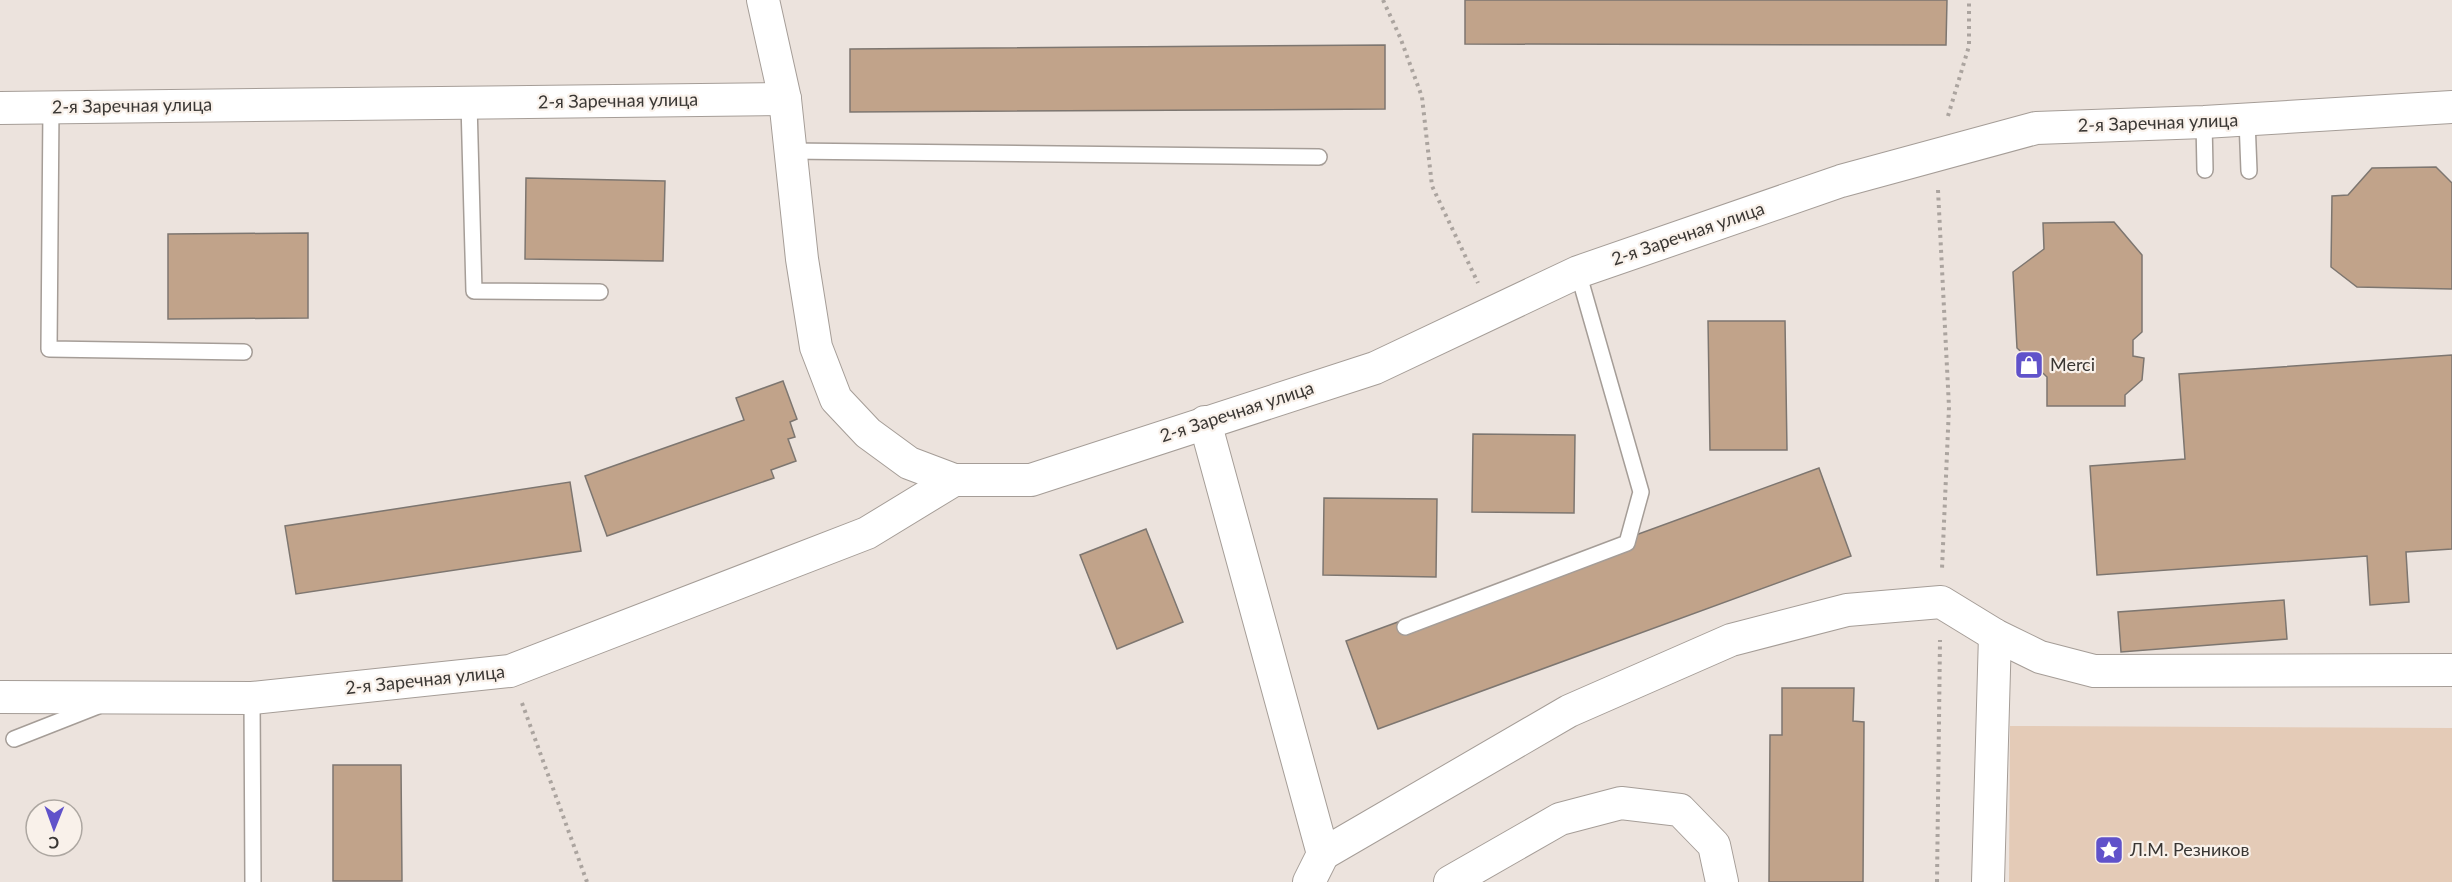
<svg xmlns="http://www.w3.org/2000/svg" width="2452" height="882" font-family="Lato,sans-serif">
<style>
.green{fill:#e4cbb7}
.building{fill:#c1a38a;stroke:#7d7670;stroke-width:1.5}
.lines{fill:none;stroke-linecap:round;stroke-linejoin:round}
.service-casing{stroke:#a59d97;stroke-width:18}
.minor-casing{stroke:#a59d97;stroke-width:34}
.path{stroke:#aba49f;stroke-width:4;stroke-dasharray:3 4.5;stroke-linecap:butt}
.service{stroke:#fff;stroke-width:15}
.minor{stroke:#fff;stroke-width:32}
.labels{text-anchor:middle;stroke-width:4.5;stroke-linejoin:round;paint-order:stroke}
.street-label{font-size:18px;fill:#3a3734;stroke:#f9f1ea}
.poi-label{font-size:18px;fill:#3a3734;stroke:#f9f1ea;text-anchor:start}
</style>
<rect width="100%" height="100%" fill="#ece3dd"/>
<polygon class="green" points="2010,726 2452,728 2452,882 2009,882"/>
<g class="building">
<polygon points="1465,0 1947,0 1946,45 1465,44"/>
<polygon points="1385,45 1385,109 850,112 850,49"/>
<polygon points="2436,167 2452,183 2452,289 2357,287 2331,267 2332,196 2348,195 2372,168"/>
<polygon points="526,178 665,181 663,261 525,259"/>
<polygon points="2114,222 2142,255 2142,332 2133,340 2133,356 2144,358 2142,380 2125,395 2125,406 2047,406 2047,377 2017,348 2013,272 2044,249 2043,223"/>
<polygon points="308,233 308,318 168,319 168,234"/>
<polygon points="1708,321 1785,321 1787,450 1710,450"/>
<polygon points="2452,355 2452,549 2406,552 2409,602 2370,605 2367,556 2097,575 2090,466 2185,459 2179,374"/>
<polygon points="783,381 797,419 790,422 795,437 788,439 796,461 771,470 774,478 607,536 585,476 744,420 736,398"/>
<polygon points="1473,434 1575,435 1574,513 1472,512"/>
<polygon points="1819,468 1851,556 1378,729 1346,641"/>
<polygon points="570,482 581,551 296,594 285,526"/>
<polygon points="1324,498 1437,499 1436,577 1323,575"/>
<polygon points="1146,529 1183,622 1117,649 1080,555"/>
<polygon points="2284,600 2287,639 2121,652 2118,612"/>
<polygon points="1782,688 1854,688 1853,721 1864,722 1863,882 1769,882 1770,735 1782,735"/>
<polygon points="333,765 401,765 402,881 333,881"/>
</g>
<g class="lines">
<g class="service-casing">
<g id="service">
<polyline points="469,103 474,291 600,292"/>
<polyline points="51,107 49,349 244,352"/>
<polyline points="2247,120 2249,171"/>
<polyline points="2204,122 2205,170"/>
<polyline points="789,151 1319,157"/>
<polyline points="1405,627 1627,543 1641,492 1578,272"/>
<polyline points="252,698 253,882"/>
<polyline points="14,739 98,706"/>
</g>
</g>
<g class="minor-casing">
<g id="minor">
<polyline points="763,0 785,99 802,259 816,347 836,399 868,433 909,463 954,480 1031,480 1375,368 1578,272 1841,181 2036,128 2204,122 2452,107"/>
<polyline points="0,108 785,99"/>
<polyline points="1205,422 1323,854 1309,882"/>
<polyline points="0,697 252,698 510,671 867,533 954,480"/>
<polyline points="1323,854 1569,711 1731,640 1847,610 1941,602 1995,635 2040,657 2094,671 2452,670"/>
<polyline points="1450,882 1560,819 1621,803 1680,810 1714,845 1722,882"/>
<polyline points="1988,882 1995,635"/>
</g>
</g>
<g class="path">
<polyline points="1383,0 1400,37 1422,97 1432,186 1478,283"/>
<polyline points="1948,116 1969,46 1969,0"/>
<polyline points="1938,190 1949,407 1942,569"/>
<polyline points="522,703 587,882"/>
<polyline points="1937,882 1940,640"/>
</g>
<use href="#service" class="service"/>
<use href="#minor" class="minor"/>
</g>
<defs>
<g id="shop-square" transform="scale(1.5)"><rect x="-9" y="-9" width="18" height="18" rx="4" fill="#6052ca" stroke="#f9f1ea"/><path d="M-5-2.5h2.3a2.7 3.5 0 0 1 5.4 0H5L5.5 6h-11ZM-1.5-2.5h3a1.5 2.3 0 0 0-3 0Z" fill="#fff"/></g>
<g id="sight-square" transform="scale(1.5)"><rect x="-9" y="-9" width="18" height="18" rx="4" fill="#6052ca" stroke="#f9f1ea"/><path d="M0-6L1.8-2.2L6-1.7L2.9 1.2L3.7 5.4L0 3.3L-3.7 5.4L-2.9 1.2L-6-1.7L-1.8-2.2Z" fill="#fff"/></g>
</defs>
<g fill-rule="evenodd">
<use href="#shop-square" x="2029" y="365"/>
<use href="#sight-square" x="2109" y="850"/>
</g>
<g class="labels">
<g class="street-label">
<text transform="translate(618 101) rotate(-1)" y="6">2-я Заречная улица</text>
<text transform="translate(132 106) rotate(-1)" y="6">2-я Заречная улица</text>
<text transform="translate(2158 123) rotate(-2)" y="6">2-я Заречная улица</text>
<text transform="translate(1688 234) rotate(-19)" y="6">2-я Заречная улица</text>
<text transform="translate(1237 412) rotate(-18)" y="6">2-я Заречная улица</text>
<text transform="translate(425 680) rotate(-6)" y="6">2-я Заречная улица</text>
</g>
<g class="poi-label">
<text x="2050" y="371">Merci</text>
<text x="2130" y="856">Л.М. Резников</text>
</g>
</g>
<g transform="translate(54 828) rotate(181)"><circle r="28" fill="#f9f1ea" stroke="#ada7a1" stroke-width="1.5"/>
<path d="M0-4.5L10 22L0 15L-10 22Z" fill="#6052ca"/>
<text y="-9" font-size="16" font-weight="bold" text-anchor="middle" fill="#3a3734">С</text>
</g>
</svg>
